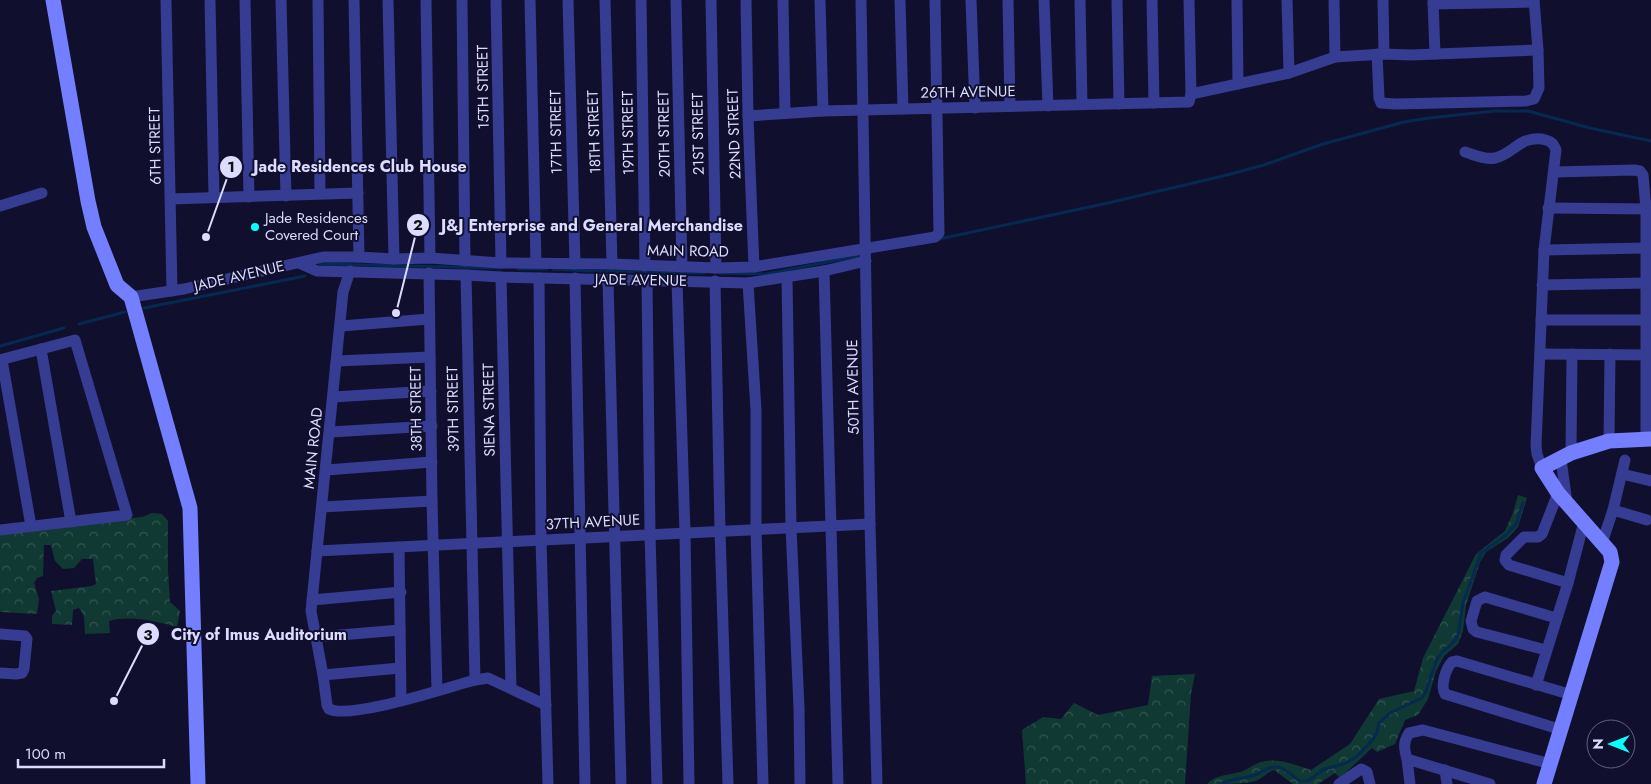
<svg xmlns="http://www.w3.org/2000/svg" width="1651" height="784" font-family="Jost,sans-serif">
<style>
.forest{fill:url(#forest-crowns)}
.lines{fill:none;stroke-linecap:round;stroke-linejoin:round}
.stream{stroke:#052951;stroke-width:3}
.street{stroke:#353c92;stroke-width:11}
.secondary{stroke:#737fff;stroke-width:15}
.poi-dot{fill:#08fffc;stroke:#110f2e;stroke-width:2}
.labels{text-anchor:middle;stroke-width:4;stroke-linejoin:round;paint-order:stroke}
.street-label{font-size:15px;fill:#dcdcff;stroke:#110f2e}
.poi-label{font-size:15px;fill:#dcdcff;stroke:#110f2e;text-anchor:start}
.leader{fill:none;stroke:#dcdcff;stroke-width:2}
.callout-dot{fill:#dcdcff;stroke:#110f2e;stroke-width:2}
.mark-label{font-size:15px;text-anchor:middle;font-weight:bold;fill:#111}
.callout-label{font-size:16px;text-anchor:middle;font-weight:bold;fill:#dcdcff;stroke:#110f2e;stroke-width:4;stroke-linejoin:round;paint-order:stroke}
</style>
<defs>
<pattern id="forest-crowns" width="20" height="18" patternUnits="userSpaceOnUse" patternTransform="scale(1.25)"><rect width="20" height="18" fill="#113933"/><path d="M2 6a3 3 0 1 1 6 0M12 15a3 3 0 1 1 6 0" fill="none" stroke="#335552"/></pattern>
</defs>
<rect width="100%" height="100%" fill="#110f2e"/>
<g class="forest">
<path d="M1518,495L1527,498L1518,527L1508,538L1486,552L1480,562L1466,605L1463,631L1458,644L1444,656L1436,671L1428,699L1418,715L1405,720L1395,744L1377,752L1372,748L1340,778L1335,773L1318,784H1293L1274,770C1266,773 1263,778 1256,781C1245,784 1220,784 1207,784C1215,775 1229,775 1240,772C1247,770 1254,764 1261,762C1278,757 1295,765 1311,770L1350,744L1379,699L1414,691L1423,658L1476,554L1505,531L1513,513Z"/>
<path d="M152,513L162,514L168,521V571L170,602L180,611L177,627C155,621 131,615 109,621L110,633L85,634L84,616L79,608L73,610L72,625L52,624V616L56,611L51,591L92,586L96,584L93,559H82L74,568L63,569L55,561L51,545H44L43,576L37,578L34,583L39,599L37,614L0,612V533L142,517Z"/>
<polygon points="1195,674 1191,694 1185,784 1026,784 1022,730 1043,717 1061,719 1074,703 1098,715 1148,705 1152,676"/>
</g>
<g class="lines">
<g class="stream">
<polyline points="939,239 1108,203 1223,176 1264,165 1323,144 1404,122 1429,118 1495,111 1528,111 1590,128 1651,141"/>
<polyline points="320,264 499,268"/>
<polyline points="518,269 547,269"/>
<polyline points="553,269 590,271 704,273"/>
<polyline points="720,273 766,274 859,256"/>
<polyline points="144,308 305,276"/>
<polyline points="79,324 125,312"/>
<polyline points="0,346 64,328"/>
<path d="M1221,784C1231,778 1244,779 1255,775C1262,772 1269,766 1277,767C1286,768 1292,776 1300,781H1308L1324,769L1344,764L1356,757L1368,745L1376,735L1379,723L1390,713L1422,698L1426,691L1437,659L1442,652L1452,644L1458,636L1463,603L1481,553L1506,535L1516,524L1523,503"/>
</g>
<g class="street">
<polyline points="166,0 172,291"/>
<polyline points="210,0 214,197"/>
<polyline points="245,0 249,197"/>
<polyline points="281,0 286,196"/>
<polyline points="318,0 320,193"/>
<polyline points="354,0 359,257"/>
<polyline points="388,0 394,259"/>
<polyline points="426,0 430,258"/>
<polyline points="462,0 465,261"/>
<polyline points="496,0 501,263"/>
<polyline points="530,0 536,263"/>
<polyline points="568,0 575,264"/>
<polyline points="605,0 612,264"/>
<polyline points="641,0 645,266"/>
<polyline points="676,0 682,267"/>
<polyline points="711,0 716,268"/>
<polyline points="746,0 748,116 754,267"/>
<polyline points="783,0 785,113"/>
<polyline points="820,0 823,111"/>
<polyline points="861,0 870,524 877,784"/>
<polyline points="900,0 903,109"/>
<polyline points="971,0 975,108"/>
<polyline points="1008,0 1010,106"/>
<polyline points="1044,0 1048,106"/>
<polyline points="1080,0 1082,104"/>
<polyline points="1117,0 1119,104"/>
<polyline points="1152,0 1154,103"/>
<polyline points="1237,0 1238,84"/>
<polyline points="1287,0 1289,73"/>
<polyline points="1334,0 1335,57"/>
<polyline points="1383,0 1384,54"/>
<polyline points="1433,0 1435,54"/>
<polyline points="1433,4 1534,2"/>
<polyline points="1377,54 1379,98 1381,103 1396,104 1526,101 1534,99 1539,88 1538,50"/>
<polyline points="1191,94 1289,73 1335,57 1384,54 1411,55 1538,50 1534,0"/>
<polyline points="748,116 823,111 1189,102 1191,94 1189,0"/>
<path d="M1465,152C1475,155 1485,160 1495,158C1513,154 1520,136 1542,139C1550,141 1553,142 1556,150L1544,250L1536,446L1537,454L1542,468"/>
<polyline points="1554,172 1634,170 1640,171 1643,175 1646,209 1646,439"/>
<polyline points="171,199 358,193"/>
<polyline points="0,206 42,193"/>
<polyline points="1548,208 1651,209"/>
<polyline points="1544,250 1646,248"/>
<polyline points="299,263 317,271 466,275 501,277 748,283 824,271 866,261"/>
<path d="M350,271L343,292L311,611L323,675L327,705L329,709C351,720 448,687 475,680L488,678L546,705"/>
<polyline points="824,271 838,784"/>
<polyline points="429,273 432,501 437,690"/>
<polyline points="466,275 475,680"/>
<polyline points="501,277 511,688"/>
<polyline points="787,277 791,527 799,708 800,784"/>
<polyline points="539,278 541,540 548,784"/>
<polyline points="575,278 585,784"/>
<polyline points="608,280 621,784"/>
<polyline points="647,280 650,534 657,784"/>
<polyline points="677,281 685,533 689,784"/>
<polyline points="715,281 720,531 728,784"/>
<polyline points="748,283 756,410 756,529 763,784"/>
<polyline points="1542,285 1646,283"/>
<polyline points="131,297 184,289 323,257 359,257 394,259 430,258 501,263 612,264 716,268 754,267 935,237 939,233 935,0"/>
<polyline points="1541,320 1651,320"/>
<polyline points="341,326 429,319"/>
<polyline points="41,349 71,522"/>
<polyline points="1540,354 1651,355"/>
<polyline points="0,360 75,340 127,515 0,530"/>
<polyline points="2,360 31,526"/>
<polyline points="337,361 430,357"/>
<polyline points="333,397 431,391"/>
<polyline points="330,432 432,426"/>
<polyline points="1609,441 1610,354"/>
<polyline points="1571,453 1572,354"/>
<polyline points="1561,459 1567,503"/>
<polyline points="326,470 432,462"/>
<polyline points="1622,474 1651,481"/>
<polyline points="1558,493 1542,534 1538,537 1524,537 1506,555 1505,560 1509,565 1568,583"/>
<polyline points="322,507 432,501"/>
<polyline points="1613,510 1647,520"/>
<polyline points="1602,543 1613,510 1625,460"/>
<polyline points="399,547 401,700"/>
<polyline points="317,551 870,524"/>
<polyline points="312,600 401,592"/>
<polyline points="0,634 25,636 27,639 24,669 22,673 16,674 0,673"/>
<polyline points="317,637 400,630"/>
<polyline points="1546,650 1477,632 1473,629 1471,621 1477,601 1485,597 1556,618"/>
<polyline points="323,675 400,668"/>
<polyline points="1536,685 1568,583 1584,522"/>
<path d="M1562,730L1445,694C1440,686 1446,668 1452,662L1457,661L1572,695"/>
<path d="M1407,759C1404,749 1403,742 1409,733L1423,730L1551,764"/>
<polyline points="1445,770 1447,784"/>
<polyline points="1339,784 1361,769 1367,772 1370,784"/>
<polyline points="1410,784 1407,759 1490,784"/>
</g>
<g class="secondary">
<polyline points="53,0 88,201 94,227 117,285 131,297 190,508 198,784"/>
<polyline points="1544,784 1612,562 1610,552 1558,493 1542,468 1571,453 1609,441 1651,439"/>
</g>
</g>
<circle class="poi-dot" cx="255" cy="227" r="5"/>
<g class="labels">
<g class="street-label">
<text transform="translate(483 87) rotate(-91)" y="5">15TH STREET</text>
<text transform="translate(968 92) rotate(-1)" y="5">26TH AVENUE</text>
<text transform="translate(556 132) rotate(-91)" y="5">17TH STREET</text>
<text transform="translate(594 132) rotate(-92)" y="5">18TH STREET</text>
<text transform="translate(628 133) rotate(-91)" y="5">19TH STREET</text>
<text transform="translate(664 134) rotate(-91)" y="5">20TH STREET</text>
<text transform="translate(698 134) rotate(-91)" y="5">21ST STREET</text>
<text transform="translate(734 134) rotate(-92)" y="5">22ND STREET</text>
<text transform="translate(155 146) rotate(-91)" y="5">6TH STREET</text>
<text transform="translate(688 251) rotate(1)" y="5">MAIN ROAD</text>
<text transform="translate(239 276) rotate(-13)" y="5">JADE AVENUE</text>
<text transform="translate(641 280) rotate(1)" y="5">JADE AVENUE</text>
<text transform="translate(853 387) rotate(-91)" y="5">50TH AVENUE</text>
<text transform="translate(416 409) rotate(-91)" y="5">38TH STREET</text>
<text transform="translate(453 409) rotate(-91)" y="5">39TH STREET</text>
<text transform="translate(489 410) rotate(-91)" y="5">SIENA STREET</text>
<text transform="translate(313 448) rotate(-84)" y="5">MAIN ROAD</text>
<text transform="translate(593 522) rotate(-3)" y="5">37TH AVENUE</text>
</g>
<g class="poi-label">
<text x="265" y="223">Jade Residences<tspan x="265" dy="17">Covered Court</tspan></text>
</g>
</g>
<path class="leader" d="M206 237L231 167M396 313L418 225M114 701L148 634"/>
<g class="callout-dot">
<circle cx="206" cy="237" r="5"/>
<circle cx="396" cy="313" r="5"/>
<circle cx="114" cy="701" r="5"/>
<circle cx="231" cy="167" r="12"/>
<circle cx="418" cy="225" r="12"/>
<circle cx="148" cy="634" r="12"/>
</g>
<g class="mark-label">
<text x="231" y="172">1</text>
<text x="418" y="230">2</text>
<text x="148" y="640">3</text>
</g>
<g class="callout-label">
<text x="360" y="172">Jade Residences Club House</text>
<text x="592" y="231">J&amp;J Enterprise and General Merchandise</text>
<text x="259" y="640">City of Imus Auditorium</text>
</g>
<g transform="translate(1611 744) rotate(270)"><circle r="24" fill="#110f2e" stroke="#626182"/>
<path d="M0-4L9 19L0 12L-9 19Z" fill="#08fffc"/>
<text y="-8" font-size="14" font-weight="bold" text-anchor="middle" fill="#dcdcff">N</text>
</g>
<path d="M18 759v8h146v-8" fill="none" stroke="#dcdcff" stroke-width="2.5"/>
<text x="25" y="759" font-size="15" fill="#dcdcff" stroke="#110f2e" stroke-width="4" paint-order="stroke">100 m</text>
</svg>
